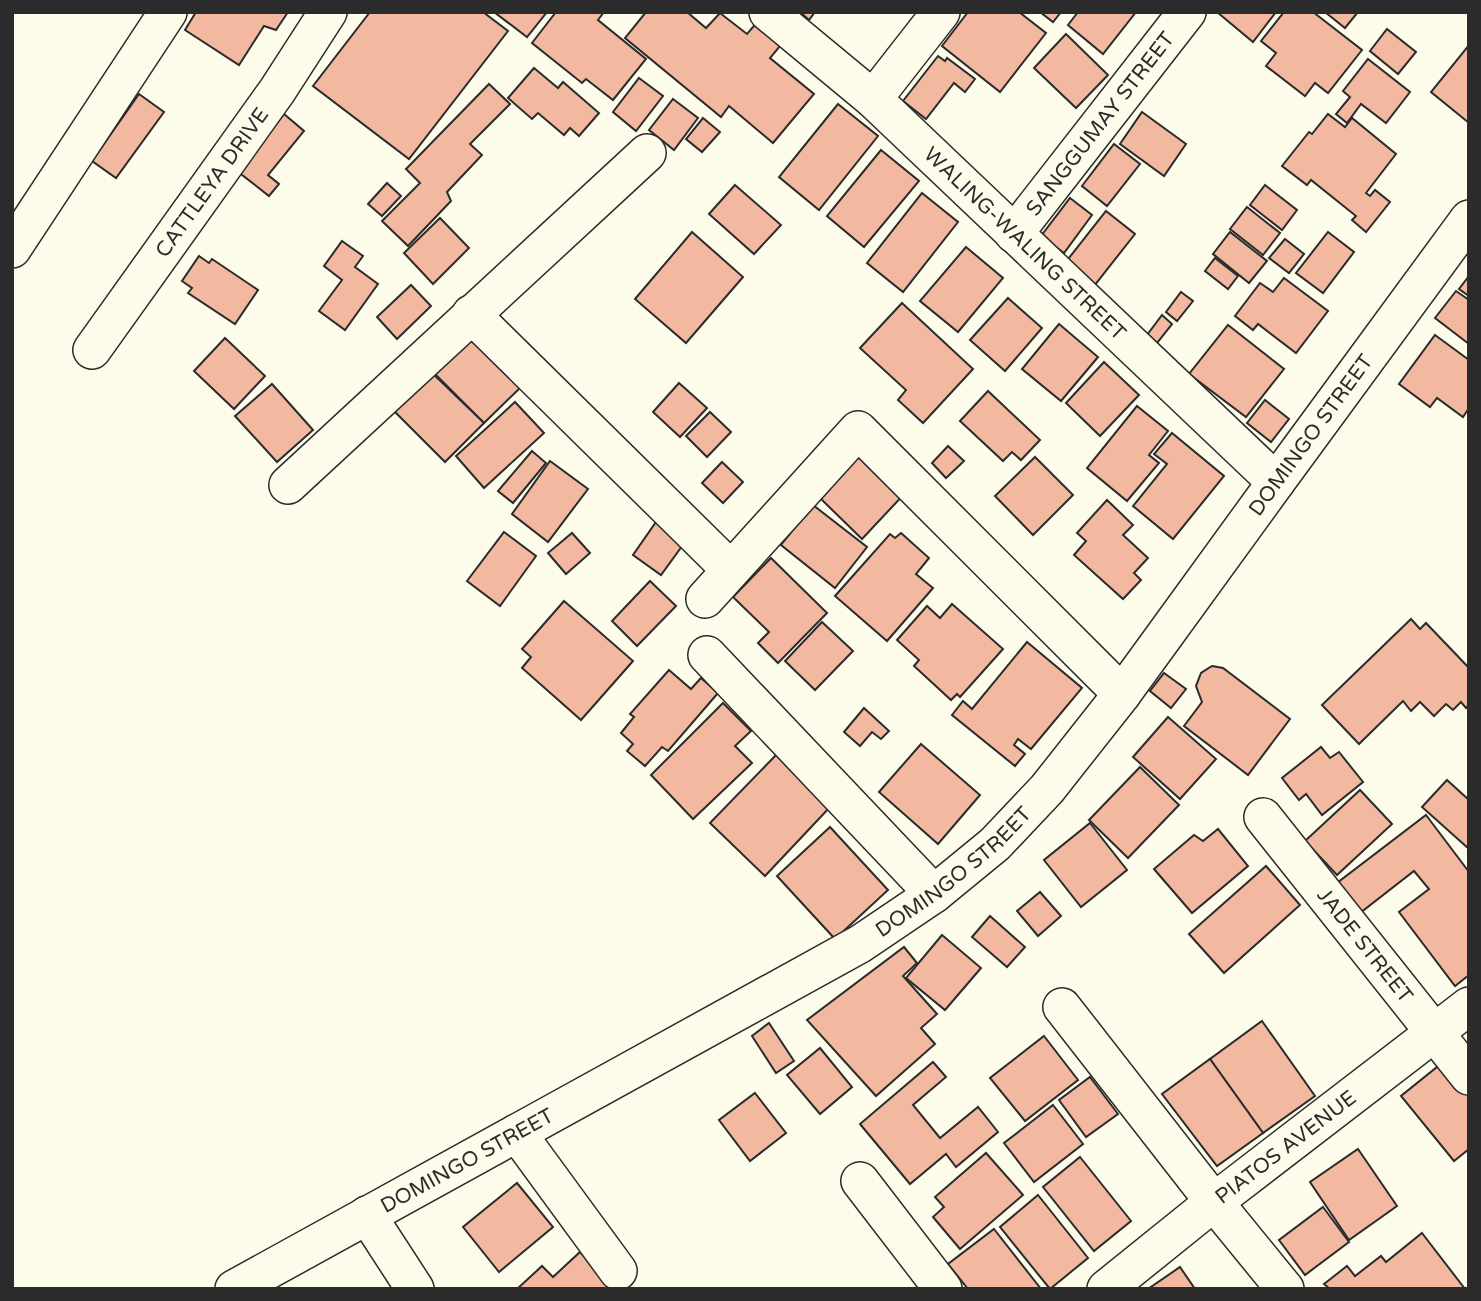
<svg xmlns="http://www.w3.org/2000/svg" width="1481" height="1301" font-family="'Varela Round',sans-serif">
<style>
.building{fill:#f2b8a0;stroke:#2b2b2b;stroke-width:2}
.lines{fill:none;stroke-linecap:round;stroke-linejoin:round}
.minor-casing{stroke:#2b2b2b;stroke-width:40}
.minor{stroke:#fdfbea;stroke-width:37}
.labels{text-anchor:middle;stroke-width:5;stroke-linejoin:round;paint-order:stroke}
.street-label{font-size:21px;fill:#2b2b2b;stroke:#fdfbea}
</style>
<rect width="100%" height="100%" fill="#fdfbea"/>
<g class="building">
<polygon points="196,12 288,12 276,30 264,26 239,65 185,30"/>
<polygon points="370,12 483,12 508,31 409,159 313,86"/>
<polygon points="494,12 547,12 527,37"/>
<polygon points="556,12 604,12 598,20 646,59 613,100 586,79 582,83 532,43"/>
<polygon points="646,12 687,12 706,28 720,13 747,34 760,19 785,40 770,58 814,94 773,143 729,106 721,117 625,38"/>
<polygon points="800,12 815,12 809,20"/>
<polygon points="968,12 1019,12 1046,33 1000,92 942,46"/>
<polygon points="1040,12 1061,12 1053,22"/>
<polygon points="1078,12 1136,12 1103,54 1068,25"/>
<polygon points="1217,12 1276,12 1253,42"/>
<polygon points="1284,12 1313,12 1362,50 1328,93 1315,83 1305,96 1266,66 1276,53 1261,41"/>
<polygon points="1325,12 1358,12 1345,28"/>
<polygon points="1387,29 1416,52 1398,74 1370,51"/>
<polygon points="1066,34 1108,75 1076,108 1034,68"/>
<polygon points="1469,45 1469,123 1431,92"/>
<polygon points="938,56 945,61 947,58 975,79 965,92 954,83 926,119 903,101"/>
<polygon points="1368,59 1410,92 1386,123 1361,104 1347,123 1336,114 1350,97 1343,91"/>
<polygon points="534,68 558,88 563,82 599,113 579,136 570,128 564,135 538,113 532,119 508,98"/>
<polygon points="639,78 663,96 636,131 613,112"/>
<polygon points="489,84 510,104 470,144 482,155 447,192 451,201 408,246 382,221 420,183 406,169"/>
<polygon points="139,94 164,112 116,178 92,161"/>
<polygon points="673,99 698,118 674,150 649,130"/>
<polygon points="838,104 878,136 819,210 779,177"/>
<polygon points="1142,112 1186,144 1164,176 1120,144"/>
<polygon points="284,114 304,131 268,175 279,184 269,196 237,171"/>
<polygon points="1328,114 1345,127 1352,118 1396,154 1366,193 1370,196 1375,190 1390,202 1366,232 1352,220 1356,216 1311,180 1307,185 1282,166 1309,132 1312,134"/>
<polygon points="703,118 720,132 702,152 686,139"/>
<polygon points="1114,144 1140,164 1107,206 1082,186"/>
<polygon points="881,150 919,181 864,247 827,216"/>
<polygon points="387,183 401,196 382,216 368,204"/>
<polygon points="735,185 781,225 754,254 709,214"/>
<polygon points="1265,185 1297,210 1282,230 1250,205"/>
<polygon points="922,193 958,222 903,292 867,263"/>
<polygon points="1070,198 1092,215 1064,253 1041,236"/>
<polygon points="1247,207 1280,233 1263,255 1230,229"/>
<polygon points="1106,211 1135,234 1094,286 1065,263"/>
<polygon points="440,218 469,248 433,284 404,253"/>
<polygon points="692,232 743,277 686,343 635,299"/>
<polygon points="1230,232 1267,261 1249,283 1213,254"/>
<polygon points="1328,232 1354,252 1323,293 1296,273"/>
<polygon points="1285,239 1304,254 1289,273 1269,258"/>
<polygon points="342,241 363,256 355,267 378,284 345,330 319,311 342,280 324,266"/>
<polygon points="966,247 1003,278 958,332 920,301"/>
<polygon points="199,256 209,263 212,259 258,290 235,324 188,293 192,288 182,281"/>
<polygon points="1215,258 1238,276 1228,289 1205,271"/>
<polygon points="1469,276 1469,296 1459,289"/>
<polygon points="1284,278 1328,311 1296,353 1258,324 1253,330 1235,316 1260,283 1273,292"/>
<polygon points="411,285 431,306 397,339 377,317"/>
<polygon points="1456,291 1469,300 1469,344 1435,318"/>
<polygon points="1181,292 1193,301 1177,321 1166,312"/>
<polygon points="1008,298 1042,328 1005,371 970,340"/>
<polygon points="902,303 973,369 923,423 898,400 906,390 860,348"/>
<polygon points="1162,315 1172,324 1157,343 1147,335"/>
<polygon points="1059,324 1098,357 1061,401 1022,369"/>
<polygon points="1228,325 1284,369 1246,417 1189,374"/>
<polygon points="470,335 521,387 484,423 433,372"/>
<polygon points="1435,335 1469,360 1469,408 1463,417 1437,398 1430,407 1399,384"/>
<polygon points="225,338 265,376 234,409 194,371"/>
<polygon points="1104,362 1139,395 1100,436 1066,403"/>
<polygon points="427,368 484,423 445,462 389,406"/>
<polygon points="679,383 707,408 680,437 653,412"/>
<polygon points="272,384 313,430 277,462 235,416"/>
<polygon points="988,391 1040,440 1021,460 1012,452 1003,461 960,421"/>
<polygon points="1265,400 1289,419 1271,442 1247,423"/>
<polygon points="515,402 544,433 484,488 456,456"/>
<polygon points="1137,406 1168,431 1149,455 1159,463 1127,501 1087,468"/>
<polygon points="710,412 731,432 707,457 686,436"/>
<polygon points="1172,433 1224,476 1173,539 1133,506 1167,464 1154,454"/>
<polygon points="948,446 964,461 946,478 932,463"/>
<polygon points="532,451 546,463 513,503 498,491"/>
<polygon points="864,451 907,491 862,539 820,498"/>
<polygon points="1035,457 1073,495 1033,535 995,496"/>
<polygon points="550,461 588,489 548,542 512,514"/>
<polygon points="722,462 743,482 723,503 702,483"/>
<polygon points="1107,500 1133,525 1123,535 1148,558 1134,573 1141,580 1123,599 1074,555 1086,541 1077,533"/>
<polygon points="813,505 867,547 835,588 781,545"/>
<polygon points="656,522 685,542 661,575 633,555"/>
<polygon points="504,532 536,556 500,606 467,581"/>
<polygon points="572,533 590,553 566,574 548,553"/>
<polygon points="901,533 929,558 916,574 933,588 887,641 835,596 890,534 895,538"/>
<polygon points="771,558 827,613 778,663 758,643 769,632 733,597"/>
<polygon points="650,581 676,606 637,646 612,621"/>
<polygon points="564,601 633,661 581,720 522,668 531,657 522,649"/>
<polygon points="952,604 1003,649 960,697 957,694 951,700 914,666 919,660 897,640 927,606 940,618"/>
<polygon points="1411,619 1420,629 1426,623 1469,668 1469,705 1466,708 1461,702 1453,710 1446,704 1434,716 1420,702 1411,711 1403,701 1359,744 1322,705"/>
<polygon points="822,622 853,651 815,690 785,661"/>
<polygon points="1027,642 1082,688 1031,749 1018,739 1014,745 1025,754 1015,766 952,715 963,701 972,709"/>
<polygon points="1212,666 1223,668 1290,719 1248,775 1184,726 1202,702 1196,686 1201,673"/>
<polygon points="669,670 691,689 701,678 718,693 668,751 662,747 645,766 627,751 633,744 621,733 634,717 630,714"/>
<polygon points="1164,673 1186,689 1171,708 1150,691"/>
<polygon points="723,703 751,731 735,746 752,763 693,819 651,775"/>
<polygon points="864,708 889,731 881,739 872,732 860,746 844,732"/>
<polygon points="1168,717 1216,759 1180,799 1133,757"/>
<polygon points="921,744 980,795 938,844 879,792"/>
<polygon points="1321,747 1330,758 1339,752 1363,782 1322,815 1306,794 1299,800 1282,778"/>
<polygon points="777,754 831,806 765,876 710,823"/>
<polygon points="1140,767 1179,805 1128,858 1089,820"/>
<polygon points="1447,780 1469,800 1469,849 1422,807"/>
<polygon points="1360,790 1392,824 1337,875 1305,841"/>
<polygon points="1426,815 1469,872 1469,975 1455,986 1399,912 1429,889 1414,871 1360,913 1337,883"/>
<polygon points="1090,823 1127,870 1081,907 1044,860"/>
<polygon points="830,827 888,890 835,939 777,876"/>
<polygon points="1218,829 1248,866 1192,913 1154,869 1194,835 1203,841"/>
<polygon points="1266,866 1300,905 1224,973 1189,934"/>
<polygon points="1040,892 1061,916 1038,936 1017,911"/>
<polygon points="990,916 1025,947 1007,967 972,937"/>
<polygon points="942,935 981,968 945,1010 906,978"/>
<polygon points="904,947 917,963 903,976 937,1014 921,1028 935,1044 876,1096 807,1020"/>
<polygon points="1262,1021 1315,1096 1263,1133 1210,1059"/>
<polygon points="769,1023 794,1061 776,1073 752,1036"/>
<polygon points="1044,1036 1078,1080 1025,1121 990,1078"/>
<polygon points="820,1048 852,1087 820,1114 787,1075"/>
<polygon points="1210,1059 1263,1133 1217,1166 1162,1094"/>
<polygon points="933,1062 946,1077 913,1105 940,1138 978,1107 998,1132 956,1167 946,1154 910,1184 860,1124"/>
<polygon points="1442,1063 1469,1096 1469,1149 1454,1161 1401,1096"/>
<polygon points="1090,1077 1118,1114 1086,1137 1059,1100"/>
<polygon points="755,1093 786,1133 750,1161 719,1120"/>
<polygon points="1053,1105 1083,1144 1034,1182 1004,1143"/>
<polygon points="1358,1149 1397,1206 1349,1240 1310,1182"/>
<polygon points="986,1153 1023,1195 960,1249 933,1217 944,1207 935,1197"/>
<polygon points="1080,1157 1131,1221 1094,1251 1043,1187"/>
<polygon points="517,1183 553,1227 499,1272 463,1227"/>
<polygon points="1038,1195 1088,1258 1050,1289 1000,1227"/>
<polygon points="1323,1207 1349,1242 1305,1275 1279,1240"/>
<polygon points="994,1229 1041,1289 968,1289 948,1264"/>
<polygon points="1422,1233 1465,1289 1330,1289 1324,1284 1347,1266 1355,1276 1381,1256 1386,1262"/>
<polygon points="580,1252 614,1289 517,1289 542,1266 553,1277"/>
<polygon points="1180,1267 1195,1289 1148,1289"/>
</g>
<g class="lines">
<g class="minor-casing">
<g id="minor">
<path id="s1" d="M768,12L873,99L1276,482"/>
<polyline points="873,99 941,12"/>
<path id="s2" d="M1014,234L1187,12"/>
<polyline points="12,249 168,12"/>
<polyline points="471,314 731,570"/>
<path id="s3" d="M92,350L277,91L328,12"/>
<polyline points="288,485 647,153"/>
<polyline points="705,599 858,430 1122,694"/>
<polyline points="707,655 934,894"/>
<path id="s4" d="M1263,817L1469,1076"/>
<polyline points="1062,1007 1214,1202 1285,1289"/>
<polyline points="517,1133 618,1271"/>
<polyline points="860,1181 943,1289"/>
<polyline points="367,1215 415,1289"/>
<path id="s5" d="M234,1289L860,944L934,894L995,844L1047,789L1122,694L1276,482L1469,219"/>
<path id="s6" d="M1106,1289L1214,1202L1469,1006"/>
</g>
</g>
<use href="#minor" class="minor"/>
</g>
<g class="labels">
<g class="street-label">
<text dy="7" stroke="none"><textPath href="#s2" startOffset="140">SANGGUMAY STREET</textPath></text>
<text dy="7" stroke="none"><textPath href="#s3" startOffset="206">CATTLEYA DRIVE</textPath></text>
<text dy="7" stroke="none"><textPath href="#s1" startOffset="346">WALING-WALING STREET</textPath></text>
<text dy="7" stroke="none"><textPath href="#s5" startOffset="1400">DOMINGO STREET</textPath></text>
<text dy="7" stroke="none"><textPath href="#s5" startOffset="833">DOMINGO STREET</textPath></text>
<text dy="7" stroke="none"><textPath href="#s4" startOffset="164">JADE STREET</textPath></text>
<text dy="7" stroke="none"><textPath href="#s6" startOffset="229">PIATOS AVENUE</textPath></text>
<text dy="7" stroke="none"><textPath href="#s5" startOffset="266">DOMINGO STREET</textPath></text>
</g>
</g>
<rect width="1481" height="1301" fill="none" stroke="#2b2b2b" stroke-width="28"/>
</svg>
